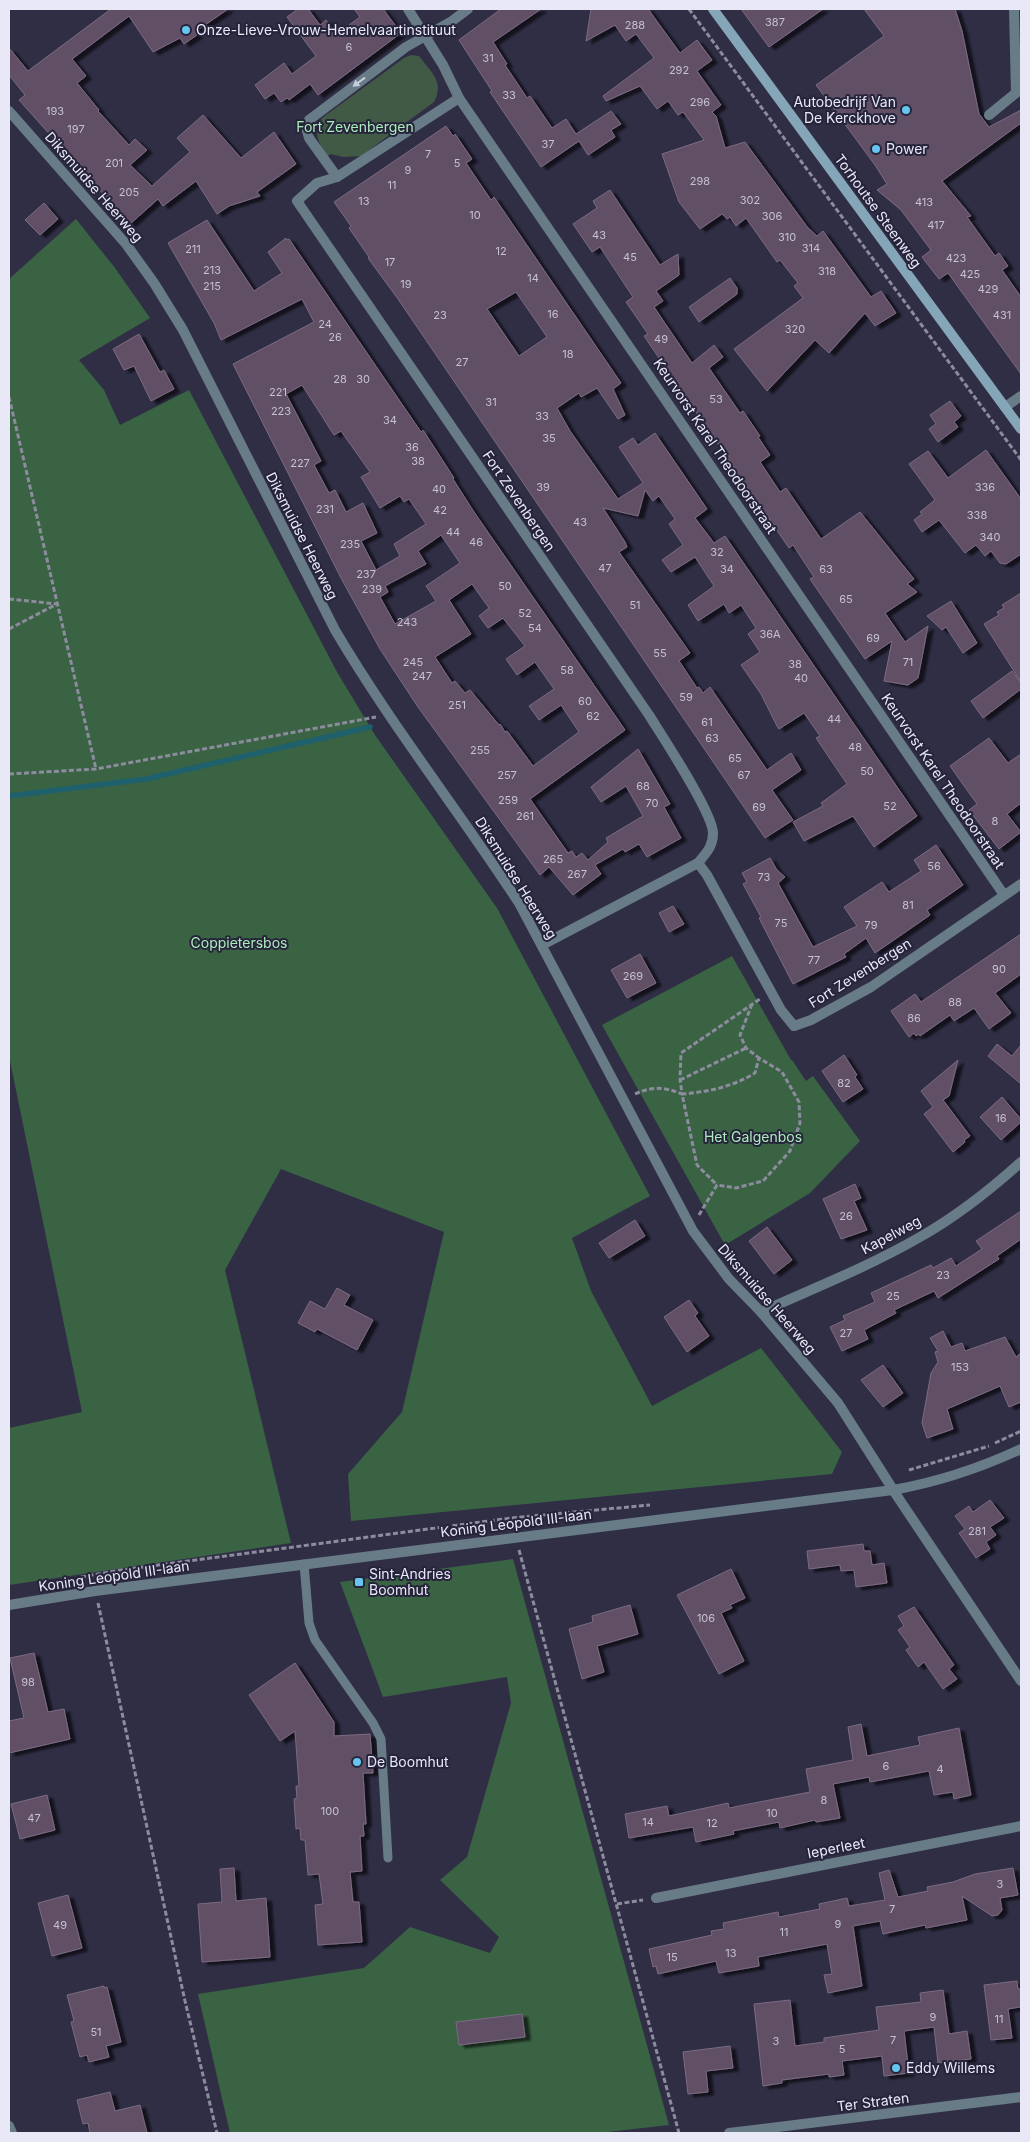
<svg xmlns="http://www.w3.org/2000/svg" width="1030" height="2142" font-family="Inter,sans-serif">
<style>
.green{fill:#405a46}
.forest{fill:#3a6344}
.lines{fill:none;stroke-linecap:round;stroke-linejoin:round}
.stream{stroke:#1e616c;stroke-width:5.5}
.building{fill:#604f65;stroke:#7c6b82;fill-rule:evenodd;filter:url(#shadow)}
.path{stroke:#8d8c9f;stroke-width:3;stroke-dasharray:5 2.5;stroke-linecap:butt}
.service{stroke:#687c88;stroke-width:9}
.minor{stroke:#687c88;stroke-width:10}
.tertiary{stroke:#687c88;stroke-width:10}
.secondary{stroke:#85a6b9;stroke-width:10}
.oneway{fill:#c8cddb}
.poi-dot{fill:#65c5ee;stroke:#26243b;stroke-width:2}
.labels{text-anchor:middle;stroke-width:4;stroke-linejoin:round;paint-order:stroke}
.number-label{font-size:11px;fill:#c6c2d2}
.poi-label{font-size:14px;fill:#e8e8f7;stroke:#26243b;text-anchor:start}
.park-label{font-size:14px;fill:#abedba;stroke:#26243b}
.street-label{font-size:14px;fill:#e8e8f7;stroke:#26243b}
</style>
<defs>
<filter id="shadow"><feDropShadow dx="5.5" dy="3" stdDeviation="1" flood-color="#0009"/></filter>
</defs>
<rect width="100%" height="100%" fill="#302e45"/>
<path class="green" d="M411,55L419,56C431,72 445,82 434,102L361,156L343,157L331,154L327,156C318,142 313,133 322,118L404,58Z"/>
<g class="forest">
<polygon points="76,219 115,268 150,318 79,360 104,390 120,425 189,390 337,672 375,735 497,908 650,1196 572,1238 591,1291 652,1406 761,1348 842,1452 832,1474 351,1521 348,1474 402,1412 444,1232 281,1169 225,1270 291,1543 9,1585 9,1428 82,1412 9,1056 9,279"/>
<polygon points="732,956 791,1060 792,1060 806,1081 813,1076 860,1141 810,1193 725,1245 602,1025"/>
<polygon points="513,1559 669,2125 599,2133 230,2133 198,1994 364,1968 410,1927 490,1953 499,1937 440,1880 467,1857 511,1703 507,1677 383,1697 340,1582"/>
</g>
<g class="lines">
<polyline class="stream" points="9,796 146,779 370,727"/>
</g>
<g class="building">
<polygon points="111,9 228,9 195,32 197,35 184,44 180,38 153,52 129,16 72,59 86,76 77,83 99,110 98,111 129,145 135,139 147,150 130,165 152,186 190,152 177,138 203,115 241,158 274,132 296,164 257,192 260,196 229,206 217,214 196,181 163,206 158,199 130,224 19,100 25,95 9,75 9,48 28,71"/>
<polygon points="298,9 308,9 320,25 326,20 337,34 360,17 354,9 383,9 401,33 318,95 310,84 289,100 287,98 281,102 274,93 265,99 255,85 284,63 292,74 316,56 287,17"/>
<polygon points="501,9 541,9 493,42 507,64 505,65 527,98 530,96 552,128 566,119 576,134 611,111 621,124 611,130 615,137 588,155 579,141 541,167 490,92 492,91 459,40"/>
<polygon points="591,9 648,9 680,53 697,40 712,60 697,71 721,105 712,112 716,116 725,148 745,142 808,228 817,236 823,231 871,297 881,291 896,313 875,326 865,313 829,353 815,340 767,391 734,349 803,298 794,286 798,283 780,260 777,262 746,218 736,226 730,217 727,219 722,214 700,229 679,202 662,154 704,140 683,112 678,115 668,101 657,109 640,86 606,101 603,96 654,58 636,34 626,41 615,25 586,41"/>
<polygon points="741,9 823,9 769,47"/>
<polygon points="864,9 955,9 962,31 979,114 989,127 1021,110 1021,123 942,181 971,216 967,217 995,256 999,253 1008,266 1002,270 1021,297 1021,374 948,273 939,279 922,257 931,250 901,210 877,190 887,184 875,165 816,85 884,36"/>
<path d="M446,126L453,136L455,134L472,159L466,163L491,200L494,197L621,383L613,389L625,415L618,419L597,388L581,397L579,393L557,408L570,431L618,499L643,483L619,447L633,438L638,445L655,433L707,509L695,518L714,543L725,536L917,816L874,847L853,816L804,841L793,822L823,806L821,803L847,784L816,738L820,736L804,713L779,729L777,726L761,694L741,665L760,652L748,634L756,628L741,605L729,613L724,604L698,621L688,605L714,586L695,557L671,572L662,560L683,545L669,524L675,519L659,496L653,501L645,490L638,516L603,508L625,542L627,547L619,552L690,653L679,661L697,688L699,687L703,693L710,687L767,770L791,753L801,770L772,790L793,820L765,838L398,299L368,258L369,257L349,228L351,226L334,202ZM516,292L547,337L519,356L487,309Z"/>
<polygon points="610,190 660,265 678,254 679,275 656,291 663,301 654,307 692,363 714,345 723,357 709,368 740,413 743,411 760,436 758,437 770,455 760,462 780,492 786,488 821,539 860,512 914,579 907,584 917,592 885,613 905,642 928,626 918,678 908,685 884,681 892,641 865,659 810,579 814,577 793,545 789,548 644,336 648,334 626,302 633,297 600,247 592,252 573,224 597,208 593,201"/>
<polygon points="44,203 58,219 40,235 25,220"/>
<path d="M207,220L254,291L282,273L268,252L286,238L287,240L289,239L421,432L423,430L454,478L453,479L474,512L625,730L530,799L568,853L572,851L576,857L582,853L588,860L608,842L606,838L643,816L626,786L601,802L591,787L638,749L670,804L664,807L681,838L647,857L639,844L625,852L623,849L595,865L601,874L573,895L549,867L540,875L418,707L380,649L341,578L233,364L314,322L302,299L221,340L214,323L168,243ZM302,385L334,435L341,431L370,472L361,477L380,508L400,496L404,502L409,499L426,524L394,544L400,556L376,570L361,541L377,533L363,503L346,512L335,490L329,493L314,465L321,461L286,394ZM441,535L460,563L426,586L436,601L395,624L380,597L388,592L385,586L426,564L418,551ZM472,584L489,608L479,616L488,628L503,618L525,646L506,659L517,675L535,662L554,689L529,706L539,720L561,705L579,732L533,766L507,731L505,732L500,724L499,725L470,690L465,693L455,681L452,683L435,657L471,634L449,600Z"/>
<polygon points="730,278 737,288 737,294 699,322 689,307"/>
<polygon points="139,334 160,372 164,370 174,389 151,401 134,366 124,370 113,349"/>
<polygon points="950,401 961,416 954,422 958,427 938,442 929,429 936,424 930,415"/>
<polygon points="986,450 1021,499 1021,554 1006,564 1000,563 991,551 985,556 976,545 965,553 939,520 922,532 914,520 922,514 920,512 935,500 909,464 928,451 948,478"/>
<polygon points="1021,593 1021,682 984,624 999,615 997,612 1004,608 1002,605"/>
<polygon points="951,601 977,643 963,653 946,627 942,630 927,616"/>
<polygon points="1012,671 1021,683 1021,689 983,718 971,701"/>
<polygon points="989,738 1008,763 1021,754 1021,803 1007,814 1021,832 999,849 969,810 977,804 950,766"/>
<polygon points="936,845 963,885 927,910 930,915 875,953 866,938 844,954 846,957 793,984 759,918 761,917 743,884 747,882 742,873 770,858 777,870 785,877 778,883 813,947 857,926 844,907 882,882 889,892 921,871 914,860"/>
<polygon points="673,906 684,924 669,932 659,913"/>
<polygon points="1021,934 1021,974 995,993 1011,1013 989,1029 974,1008 954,1021 950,1015 920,1036 919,1034 916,1036 914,1033 909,1037 891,1011 915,994 921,1002"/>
<polygon points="640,954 656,983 627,998 611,970"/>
<polygon points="997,1044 1012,1056 1021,1045 1021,1084 988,1056"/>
<polygon points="844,1055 857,1075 855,1077 863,1089 843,1102 822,1071"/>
<polygon points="958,1060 949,1096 943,1100 970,1136 964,1140 965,1142 953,1152 924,1114 933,1107 921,1091"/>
<polygon points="1002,1097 1021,1119 1021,1122 1001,1140 980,1117"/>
<polygon points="855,1184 861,1198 854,1201 867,1230 841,1239 823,1199"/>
<polygon points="1021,1211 1021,1239 997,1256 999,1259 938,1298 934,1291 894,1310 896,1313 864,1330 868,1339 842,1351 830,1327 845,1320 843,1316 875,1302 871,1293 931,1265 933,1268 951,1258 956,1266 982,1249 976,1241"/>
<polygon points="635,1220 645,1236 609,1258 599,1243"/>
<polygon points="767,1227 792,1260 774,1274 749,1241"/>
<polygon points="337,1288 350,1295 344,1305 373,1320 357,1350 317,1329 315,1332 298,1323 310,1301 325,1309"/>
<polygon points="689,1300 698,1313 695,1316 709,1336 687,1352 664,1317"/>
<polygon points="943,1331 951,1347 962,1343 965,1351 1005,1337 1016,1357 1021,1353 1021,1402 1009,1407 1000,1386 947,1409 953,1429 927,1438 922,1423 931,1373 938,1362 935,1352 938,1351 930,1338"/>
<polygon points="883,1365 903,1393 883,1407 861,1380"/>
<polygon points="990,1500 1004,1518 990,1527 996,1535 986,1542 990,1549 976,1558 959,1533 965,1529 955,1516 969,1506 973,1512"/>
<polygon points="863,1544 864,1551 870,1551 872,1565 884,1563 887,1583 856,1587 854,1570 841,1571 840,1565 809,1569 807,1551"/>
<polygon points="731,1569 745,1598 730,1605 732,1608 721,1613 744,1661 719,1674 677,1595"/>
<polygon points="630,1605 638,1634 597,1646 604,1672 582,1679 569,1629 593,1622 592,1616"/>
<polygon points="914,1607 954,1665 949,1669 957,1679 943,1689 924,1662 918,1667 906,1650 910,1647 898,1630 904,1626 898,1616"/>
<polygon points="34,1653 48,1712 64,1709 70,1739 9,1753 9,1721 24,1718 10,1658"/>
<polygon points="295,1663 334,1722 334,1736 370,1734 373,1773 363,1773 366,1824 363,1824 364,1836 360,1836 362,1871 350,1872 353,1902 359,1902 362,1942 318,1945 315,1905 323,1904 319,1874 308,1875 305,1840 301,1840 300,1828 296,1829 294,1799 297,1798 296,1786 299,1786 295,1731 280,1741 249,1695"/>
<polygon points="861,1724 867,1756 920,1745 918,1737 959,1728 971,1795 954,1799 953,1792 934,1795 929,1771 870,1782 869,1777 833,1784 840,1818 816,1822 815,1820 780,1828 779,1822 733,1831 734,1834 696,1842 693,1827 629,1838 625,1814 667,1806 669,1816 728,1803 729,1808 810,1792 806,1769 853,1760 848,1727"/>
<polygon points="47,1795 55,1830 20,1839 11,1804"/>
<polygon points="234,1868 236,1901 266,1898 270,1957 202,1962 198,1904 222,1902 220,1869"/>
<polygon points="1013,1868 1018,1895 1000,1898 1002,1910 998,1915 992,1916 962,1896 967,1920 926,1928 925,1925 883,1934 880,1921 853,1926 862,1986 828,1993 824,1975 832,1974 827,1944 758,1957 759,1966 719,1973 716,1961 658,1974 656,1966 653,1967 649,1949 712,1935 711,1931 724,1929 723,1923 778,1912 779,1917 820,1909 819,1904 847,1898 849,1906 885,1900 879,1873 889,1870 898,1897 928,1891 927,1887 953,1882 975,1874"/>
<polygon points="68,1895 82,1948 52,1956 38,1903"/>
<polygon points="1017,1981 1018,1989 1021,1989 1021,2005 1020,2007 1008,2009 1012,2038 991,2040 984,1985"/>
<polygon points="104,1986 104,1988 107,1987 121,2042 106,2046 109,2057 89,2062 87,2055 80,2057 71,2022 74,2021 67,1995"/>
<polygon points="943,1990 949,2034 967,2031 971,2059 938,2063 934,2027 904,2031 909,2073 884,2076 882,2056 842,2061 844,2075 829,2077 829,2074 782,2080 782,2083 763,2086 754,2004 790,2000 795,2046 824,2042 824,2038 879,2030 876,2007 921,2002 920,1993"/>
<polygon points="522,2014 525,2037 459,2045 456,2022"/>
<polygon points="730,2046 733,2068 706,2071 708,2092 688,2094 683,2052"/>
<polygon points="110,2092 115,2111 140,2105 147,2133 90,2133 88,2123 83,2124 77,2100"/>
</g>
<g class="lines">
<g class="path">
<polyline points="689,9 1021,460"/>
<polyline points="9,397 96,769"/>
<polyline points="9,599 57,604"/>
<polyline points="9,629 57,604"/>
<polyline points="9,774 96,769 376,717"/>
<polyline points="752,1004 740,1035 746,1048 759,1058"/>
<polyline points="680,1080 746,1048"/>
<path d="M635,1094C652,1086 665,1087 682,1094L680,1079L681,1053L760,999"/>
<path d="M699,1215L717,1185L736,1188L763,1181L790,1151L800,1123L799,1102L782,1072L759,1058L755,1073C732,1087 708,1092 682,1094L697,1165L717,1185"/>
<polyline points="995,1443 1021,1431"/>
<polyline points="909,1470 989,1446"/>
<polyline points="519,1550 679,2133"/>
<polyline points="81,1577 121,1570 511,1518 650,1505"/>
<polyline points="98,1603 185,2001 217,2133"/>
<polyline points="617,1904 643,1900"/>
</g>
<polyline class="service" points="304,1564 309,1623 315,1640 373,1723 381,1739 388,1858"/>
<g class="minor">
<polyline points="408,9 443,65 459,98 1004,895"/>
<path d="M459,98L337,177L317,183L297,201L649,715C662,736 713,813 713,833C713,847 706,853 698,863L542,945"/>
<path d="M9,111L126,244L154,283L183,330L335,630C391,725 459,811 519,903L693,1231L729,1279L761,1312L838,1403L899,1499L1021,1681"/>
<polyline points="989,115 1016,93 1014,9"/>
<polyline points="337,177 309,138 307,131 309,120 406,47 452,21 468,9"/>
<polyline points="1005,407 1021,396"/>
<polyline points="698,863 707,875 781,1010 794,1026 811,1020 871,987 1021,884"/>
<path d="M761,1312C814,1288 870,1266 920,1237C957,1216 990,1190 1021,1162"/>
<polyline points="656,1898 1021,1826"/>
<polyline points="9,2126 12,2133"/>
<polyline points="729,2133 1021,2097"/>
</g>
<path class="tertiary" d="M9,1605L95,1591L893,1490C938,1482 980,1468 1021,1449"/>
<polyline class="secondary" points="713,9 1021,429"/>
</g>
<defs><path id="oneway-solid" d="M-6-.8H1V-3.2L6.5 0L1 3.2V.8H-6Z" transform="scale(1.25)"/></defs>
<use class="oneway" href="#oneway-solid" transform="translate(359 82) rotate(144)"/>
<g class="poi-dot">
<circle cx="186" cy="30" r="5"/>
<circle cx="906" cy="110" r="5"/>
<circle cx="876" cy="149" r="5"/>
<rect x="354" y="1577" width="10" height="10" rx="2.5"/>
<circle cx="357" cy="1762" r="5"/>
<circle cx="896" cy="2068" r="5"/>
</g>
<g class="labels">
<g class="number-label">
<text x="775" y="26">387</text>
<text x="635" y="29">288</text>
<text x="349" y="51">6</text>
<text x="488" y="62">31</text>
<text x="679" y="74">292</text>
<text x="509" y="99">33</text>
<text x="700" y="106">296</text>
<text x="55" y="115">193</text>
<text x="76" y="133">197</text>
<text x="548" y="148">37</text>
<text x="428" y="158">7</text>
<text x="114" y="167">201</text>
<text x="457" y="167">5</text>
<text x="408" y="174">9</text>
<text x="700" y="185">298</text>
<text x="392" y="189">11</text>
<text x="129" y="196">205</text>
<text x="750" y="204">302</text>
<text x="364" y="205">13</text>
<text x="924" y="206">413</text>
<text x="475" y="219">10</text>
<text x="772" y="220">306</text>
<text x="936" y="229">417</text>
<text x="599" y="239">43</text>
<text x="787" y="241">310</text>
<text x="811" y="252">314</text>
<text x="193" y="253">211</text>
<text x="501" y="255">12</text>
<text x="630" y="261">45</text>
<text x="956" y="262">423</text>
<text x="390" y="266">17</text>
<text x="212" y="274">213</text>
<text x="827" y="275">318</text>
<text x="970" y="278">425</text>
<text x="533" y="282">14</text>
<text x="406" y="288">19</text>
<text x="212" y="290">215</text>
<text x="988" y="293">429</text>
<text x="553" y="318">16</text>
<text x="440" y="319">23</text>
<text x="1002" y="319">431</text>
<text x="325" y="328">24</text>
<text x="795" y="333">320</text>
<text x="335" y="341">26</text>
<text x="661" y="343">49</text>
<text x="568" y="358">18</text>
<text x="462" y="366">27</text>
<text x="340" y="383">28</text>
<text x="363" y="383">30</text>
<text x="278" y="396">221</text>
<text x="716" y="403">53</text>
<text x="491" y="406">31</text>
<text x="281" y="415">223</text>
<text x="542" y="420">33</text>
<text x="390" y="424">34</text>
<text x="549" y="442">35</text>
<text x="412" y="451">36</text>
<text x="418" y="465">38</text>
<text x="300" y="467">227</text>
<text x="543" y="491">39</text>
<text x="985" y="491">336</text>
<text x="439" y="493">40</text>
<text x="325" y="513">231</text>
<text x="440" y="514">42</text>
<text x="977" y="519">338</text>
<text x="580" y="526">43</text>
<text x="453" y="536">44</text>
<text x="990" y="541">340</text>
<text x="476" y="546">46</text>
<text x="350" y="548">235</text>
<text x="717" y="556">32</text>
<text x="605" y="572">47</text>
<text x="727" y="573">34</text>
<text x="826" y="573">63</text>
<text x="366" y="578">237</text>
<text x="505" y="590">50</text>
<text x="372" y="593">239</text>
<text x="846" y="603">65</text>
<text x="635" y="609">51</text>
<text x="525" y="617">52</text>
<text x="407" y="626">243</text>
<text x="535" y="632">54</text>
<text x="770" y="638">36A</text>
<text x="873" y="642">69</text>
<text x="660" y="657">55</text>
<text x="413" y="666">245</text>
<text x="908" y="666">71</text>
<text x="795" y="668">38</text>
<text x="567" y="674">58</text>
<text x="422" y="680">247</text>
<text x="801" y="682">40</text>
<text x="686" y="701">59</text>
<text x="585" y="705">60</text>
<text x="457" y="709">251</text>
<text x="593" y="720">62</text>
<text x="834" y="723">44</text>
<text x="707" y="726">61</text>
<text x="712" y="742">63</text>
<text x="855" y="751">48</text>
<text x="480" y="754">255</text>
<text x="735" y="762">65</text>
<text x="867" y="775">50</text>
<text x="507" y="779">257</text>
<text x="744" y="779">67</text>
<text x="643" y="790">68</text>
<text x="508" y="804">259</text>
<text x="652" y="807">70</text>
<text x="890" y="810">52</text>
<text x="759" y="811">69</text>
<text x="525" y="820">261</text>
<text x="995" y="825">8</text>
<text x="553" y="863">265</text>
<text x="934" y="870">56</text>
<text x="577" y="878">267</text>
<text x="764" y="881">73</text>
<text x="908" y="909">81</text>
<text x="781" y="927">75</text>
<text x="871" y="929">79</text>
<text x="814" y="964">77</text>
<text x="999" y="973">90</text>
<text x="633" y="980">269</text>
<text x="955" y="1006">88</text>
<text x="914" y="1022">86</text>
<text x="844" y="1087">82</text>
<text x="1001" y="1122">16</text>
<text x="846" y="1220">26</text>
<text x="943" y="1279">23</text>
<text x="893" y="1300">25</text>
<text x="846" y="1337">27</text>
<text x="960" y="1371">153</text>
<text x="977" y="1535">281</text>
<text x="706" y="1622">106</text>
<text x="28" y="1686">98</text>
<text x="886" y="1770">6</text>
<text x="940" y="1773">4</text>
<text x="824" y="1804">8</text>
<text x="330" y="1815">100</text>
<text x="772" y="1817">10</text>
<text x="34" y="1822">47</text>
<text x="648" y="1826">14</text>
<text x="712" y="1827">12</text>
<text x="1000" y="1888">3</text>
<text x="892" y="1913">7</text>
<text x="838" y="1928">9</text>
<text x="60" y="1929">49</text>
<text x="784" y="1936">11</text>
<text x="731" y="1957">13</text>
<text x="672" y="1961">15</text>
<text x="933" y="2021">9</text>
<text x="999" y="2023">11</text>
<text x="96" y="2036">51</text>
<text x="893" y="2044">7</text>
<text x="776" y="2045">3</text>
<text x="842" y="2053">5</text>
</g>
<g class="poi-label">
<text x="196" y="35">Onze-Lieve-Vrouw-Hemelvaartinstituut</text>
<text x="896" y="107" text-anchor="end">Autobedrijf Van<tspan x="896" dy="16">De Kerckhove</tspan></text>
<text x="886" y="154">Power</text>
<text x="369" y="1579">Sint-Andries<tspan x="369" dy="16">Boomhut</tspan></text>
<text x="367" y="1767">De Boomhut</text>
<text x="906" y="2073">Eddy Willems</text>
</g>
<g class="park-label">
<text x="355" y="132">Fort Zevenbergen</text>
<text x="239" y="948">Coppietersbos</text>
<text x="753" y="1142">Het Galgenbos</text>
</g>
<g class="street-label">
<text transform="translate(94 187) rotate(49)" y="5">Diksmuidse Heerweg</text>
<text transform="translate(878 211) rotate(54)" y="5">Torhoutse Steenweg</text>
<text transform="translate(715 446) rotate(56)" y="5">Keurvorst Karel Theodoorstraat</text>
<text transform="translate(519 501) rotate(56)" y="5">Fort Zevenbergen</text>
<text transform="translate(302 536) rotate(63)" y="5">Diksmuidse Heerweg</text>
<text transform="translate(943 781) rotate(56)" y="5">Keurvorst Karel Theodoorstraat</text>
<text transform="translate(516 878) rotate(58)" y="5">Diksmuidse Heerweg</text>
<text transform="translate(860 973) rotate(-32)" y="5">Fort Zevenbergen</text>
<text transform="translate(891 1235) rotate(-28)" y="5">Kapelweg</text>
<text transform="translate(767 1299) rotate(49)" y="5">Diksmuidse Heerweg</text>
<text transform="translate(516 1523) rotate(-7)" y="5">Koning Leopold III-laan</text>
<text transform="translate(114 1576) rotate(-8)" y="5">Koning Leopold III-laan</text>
<text transform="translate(836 1848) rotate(-11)" y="5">Ieperleet</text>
<text transform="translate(873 2102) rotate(-7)" y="5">Ter Straten</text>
</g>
</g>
<rect width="1030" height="2142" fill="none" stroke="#e8e8f7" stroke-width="20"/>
</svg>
